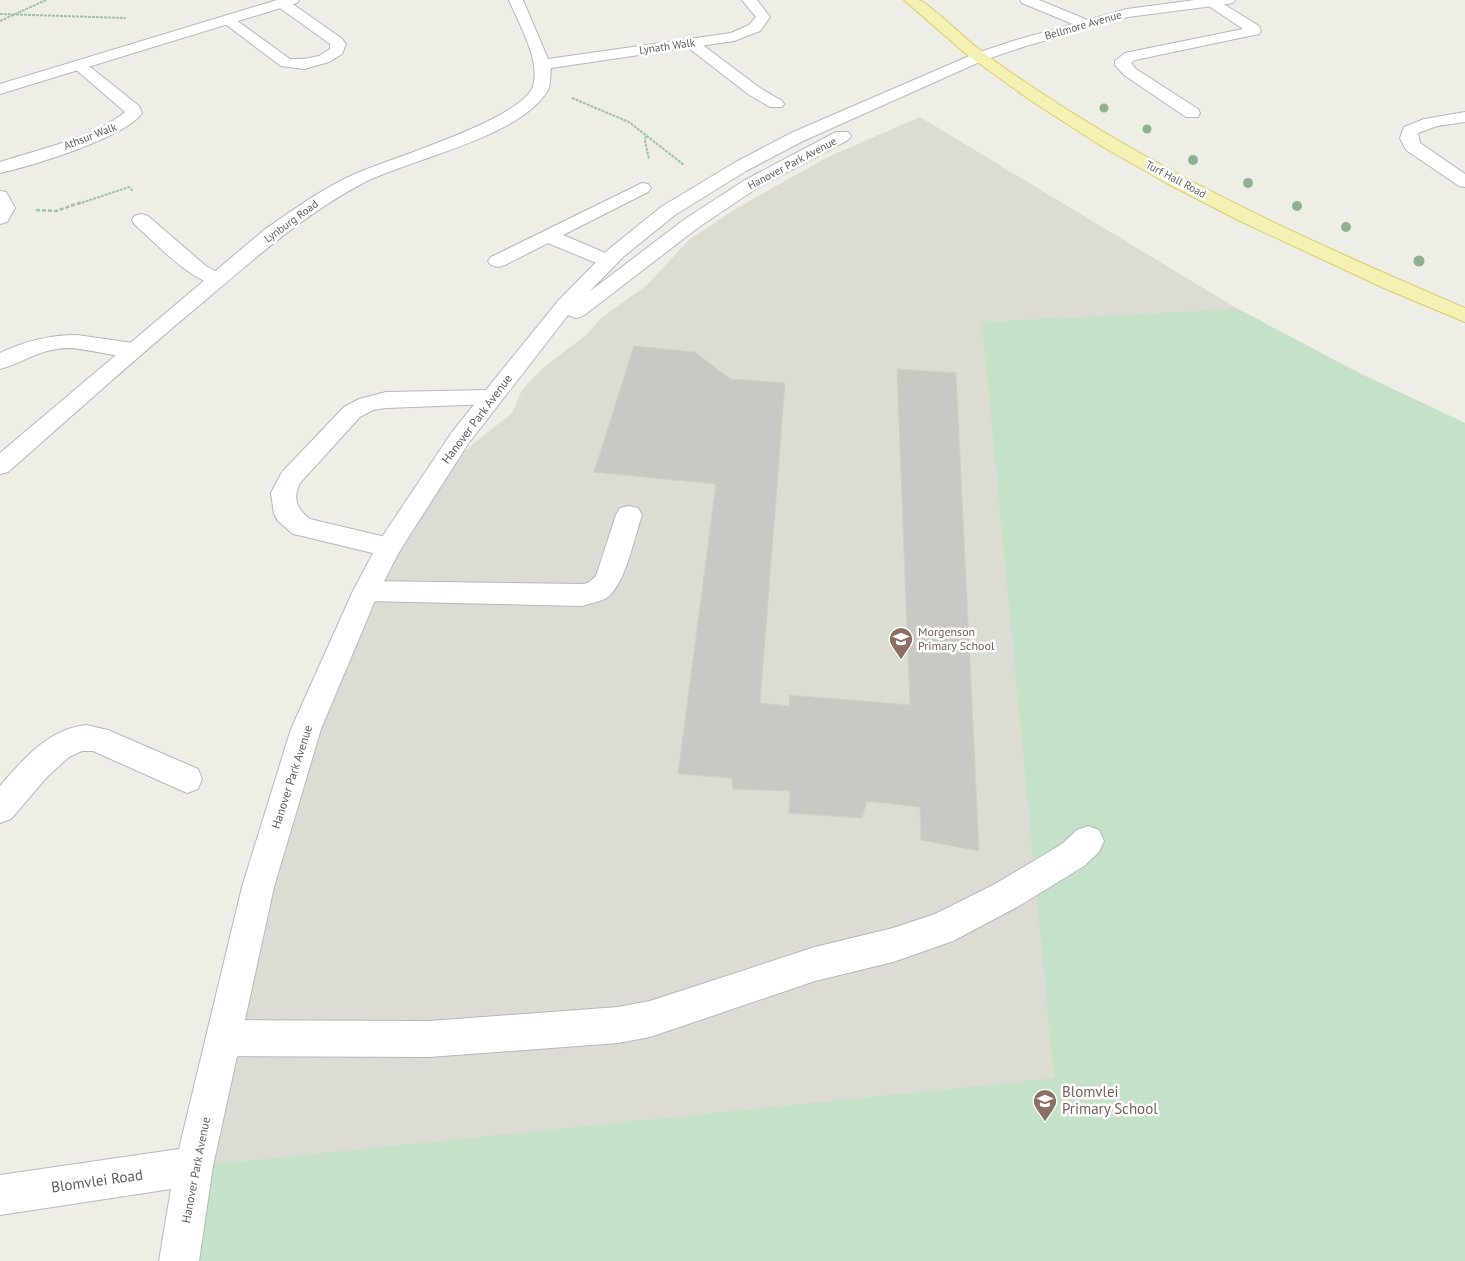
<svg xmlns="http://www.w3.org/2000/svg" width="1465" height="1261" font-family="'PT Sans',sans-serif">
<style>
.education{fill:#dddcd4}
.green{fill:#c5e2c8}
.building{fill:#c9c8c2;stroke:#d2cfc5}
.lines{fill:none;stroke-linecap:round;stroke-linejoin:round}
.lane-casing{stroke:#b6b7bb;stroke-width:2}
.street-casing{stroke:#b6b7bb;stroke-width:2}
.secondary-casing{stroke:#b7b9bd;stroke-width:2}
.primary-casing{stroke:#dfca6d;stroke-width:2}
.path-far1{stroke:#9fc2ac;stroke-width:2;stroke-dasharray:3 1;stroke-linecap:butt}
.path{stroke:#9fc2ac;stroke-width:2.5;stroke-dasharray:4 2;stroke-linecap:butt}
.lane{fill:#fff;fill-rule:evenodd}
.street{fill:#fff;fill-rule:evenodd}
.secondary{fill:#fff;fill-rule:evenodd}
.primary{fill:#f5f0b4;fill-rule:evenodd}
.tree{fill:#8eb190}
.labels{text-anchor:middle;stroke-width:5;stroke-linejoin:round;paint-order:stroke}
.far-street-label{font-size:11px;fill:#5d6064;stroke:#fff}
.street-label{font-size:12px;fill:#5d6064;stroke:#fff}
.education-label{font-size:12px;fill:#785e54;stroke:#fff;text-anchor:start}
.near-education-label{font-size:15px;fill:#785e54;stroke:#fff;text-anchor:start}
.near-street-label{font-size:15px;fill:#5d6064;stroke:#fff}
</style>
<rect width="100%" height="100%" fill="#eeede6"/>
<polygon class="education" points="920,117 1238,309 1361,374 1465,423 1465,1261 179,1261 306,728 429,485 473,444 512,413 522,390 543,368 586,335 601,318 647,285 689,240 737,208 828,157"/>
<polygon class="green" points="1238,309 1361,374 1465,423 1465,1261 179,1261 194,1166 1054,1078 982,322"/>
<polygon class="building" points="634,346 695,352 730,379 785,383 760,703 790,706 789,695 910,705 897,369 956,373 979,851 921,840 920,807 867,801 862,818 789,813 790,791 733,789 732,778 678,774 716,484 594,472"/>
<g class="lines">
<g class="lane-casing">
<g id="lane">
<polygon points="277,0 287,0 341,38 346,44 342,54 329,62 304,69 281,66 220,20 222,17 232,17 290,59 304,59 319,56 330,49 330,44 277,6 275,3"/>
<polygon points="1020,0 1039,0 1090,21 1092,24 1090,27 1080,27 1022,3"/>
<polygon points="1200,0 1217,0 1259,26 1261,31 1259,34 1254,35 1135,60 1131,63 1136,69 1198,109 1200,113 1198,117 1186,117 1124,75 1115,65 1115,61 1125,53 1243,29"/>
<polygon points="691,38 696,40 760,88 782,101 784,104 782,107 770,107 748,94 686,46 683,43 686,40"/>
<path d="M79,60L84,62L139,106L142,113C125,138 31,166 0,173V162C37,150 96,137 125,112L74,68L71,65L74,62Z"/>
<polygon points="642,183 648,184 651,188 648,192 563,235 615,257 618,261 615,265 608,267 601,265 548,243 505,265 498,267 491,265 488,261 491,257"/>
<polygon points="0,191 6,192 15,208 7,222 0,224"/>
<path d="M141,214L148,216L206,266L224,276L227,280L224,284C199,291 153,240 134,224L132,220L134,216Z"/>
<path d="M77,335L133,343L141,345L144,350L141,355C122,360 88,348 67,348C39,349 25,362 0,369V353C25,341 49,335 77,335Z"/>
<path d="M491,390L499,392L502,397L499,402L491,404L386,408L373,410L360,417L300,483C292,499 297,509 310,519L398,540L402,547L398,554L389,557L302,536L293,534L278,521L274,514L271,493L282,472L344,407L359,399L386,392Z"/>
<path d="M629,506L638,508L642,515C634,538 626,582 608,597C601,602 590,603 582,606L366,601L357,598L353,591L357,584L366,581L582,584L588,583L596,576L616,515L620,508Z"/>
<path d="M86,725L108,730L198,769L202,779L198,789L187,793L93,751H82L69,757L47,777L11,819L0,823V786C23,759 49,729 86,725Z"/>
<polygon points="1088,826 1099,830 1104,841 1099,852 1084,866 1019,906 953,941 893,962 815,981 650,1037 618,1043 429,1057 224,1056 211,1051 206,1038 211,1025 224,1020 429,1021 618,1007 650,1001 815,947 893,928 935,914 995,884 1062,844 1077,830"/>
</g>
</g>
<g class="street-casing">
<g id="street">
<polygon points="277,0 299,0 297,3 0,94 0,84"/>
<path d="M509,0H523L548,59L731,33L749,25L756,17L742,0H757L770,17L760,31L734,41L551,68C550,74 551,84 548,90C521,137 413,158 365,182C304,214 254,259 202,303C136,358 73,415 8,472L0,474V453L264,230C293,210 323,188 355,174C388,159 523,119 533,86C541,61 519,24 509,0Z"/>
<polygon points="1465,112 1465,122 1437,126 1418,133 1420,143 1465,174 1465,187 1459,186 1406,150 1400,138 1404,127 1424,119"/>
</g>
</g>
<g class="secondary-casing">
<polygon id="secondary" points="1195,0 1235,0 1233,3 1228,4 1128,17 1026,46 984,60 803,141 746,171 675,215 623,257 589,292 685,219 745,180 836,132 848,132 851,136 848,140 757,188 699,227 583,316 576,318 568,315 468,444 399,552 379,591 321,729 274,887 213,1166 199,1261 159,1261 171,1189 0,1215 0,1175 179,1149 242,887 291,729 353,591 380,540 452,432 558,301 609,249 661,207 734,163 791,133 974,54 1016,40 1127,9"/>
</g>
<g class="primary-casing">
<path id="primary" d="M904,0C908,0 915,0 919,0C927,2 965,38 975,46C996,63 1020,79 1043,94C1175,181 1320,246 1465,308V322L1386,289L1240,221L1168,184L1098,144L1030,100L966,54Z"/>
</g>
<g class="path-far1">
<polyline points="0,14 126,18"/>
<polyline points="0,21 46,0"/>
<polyline points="572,98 629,122 684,165"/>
<polyline points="646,136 645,141 649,159"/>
<polyline points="78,204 129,187 133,191"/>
</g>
<polyline class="path" points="36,210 56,211 82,202"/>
<use href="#lane" class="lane"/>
<use href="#street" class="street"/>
<use href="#secondary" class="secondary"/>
<use href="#primary" class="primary"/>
</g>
<g class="tree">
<circle cx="1104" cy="108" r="4.5"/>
<circle cx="1147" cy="129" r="4.5"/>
<circle cx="1193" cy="160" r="5"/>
<circle cx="1248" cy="183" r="5"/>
<circle cx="1297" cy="206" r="5"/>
<circle cx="1346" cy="227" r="5"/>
<circle cx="1419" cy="261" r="5.5"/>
</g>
<defs>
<g id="school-pin" transform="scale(1.25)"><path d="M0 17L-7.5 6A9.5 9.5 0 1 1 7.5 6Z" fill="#8d6e63" stroke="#fff"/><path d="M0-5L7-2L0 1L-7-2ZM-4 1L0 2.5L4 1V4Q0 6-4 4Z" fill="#fff"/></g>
</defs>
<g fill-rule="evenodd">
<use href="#school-pin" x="901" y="639"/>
<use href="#school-pin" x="1045" y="1101"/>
</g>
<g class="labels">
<g class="far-street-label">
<text transform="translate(1083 25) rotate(-16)" y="4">Bellmore Avenue</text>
<text transform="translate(667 46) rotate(-8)" y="4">Lynath Walk</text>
<text transform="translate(90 136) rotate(-21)" y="4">Athsur Walk</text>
<text transform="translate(792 163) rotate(-28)" y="4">Hanover Park Avenue</text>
<text transform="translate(1176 179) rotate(28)" y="4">Turf Hall Road</text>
<text transform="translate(291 221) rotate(-36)" y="4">Lynburg Road</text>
</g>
<g class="street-label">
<text transform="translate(477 419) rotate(-53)" y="4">Hanover Park Avenue</text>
<text transform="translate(292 777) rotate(-72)" y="4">Hanover Park Avenue</text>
<text transform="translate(196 1170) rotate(-79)" y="4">Hanover Park Avenue</text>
</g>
<g class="education-label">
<text x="918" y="636">Morgenson<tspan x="918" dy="14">Primary School</tspan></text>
</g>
<g class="near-education-label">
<text x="1062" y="1097">Blomvlei<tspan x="1062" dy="17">Primary School</tspan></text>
</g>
<g class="near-street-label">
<text transform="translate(97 1181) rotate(-8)" y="5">Blomvlei Road</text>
</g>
</g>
</svg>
